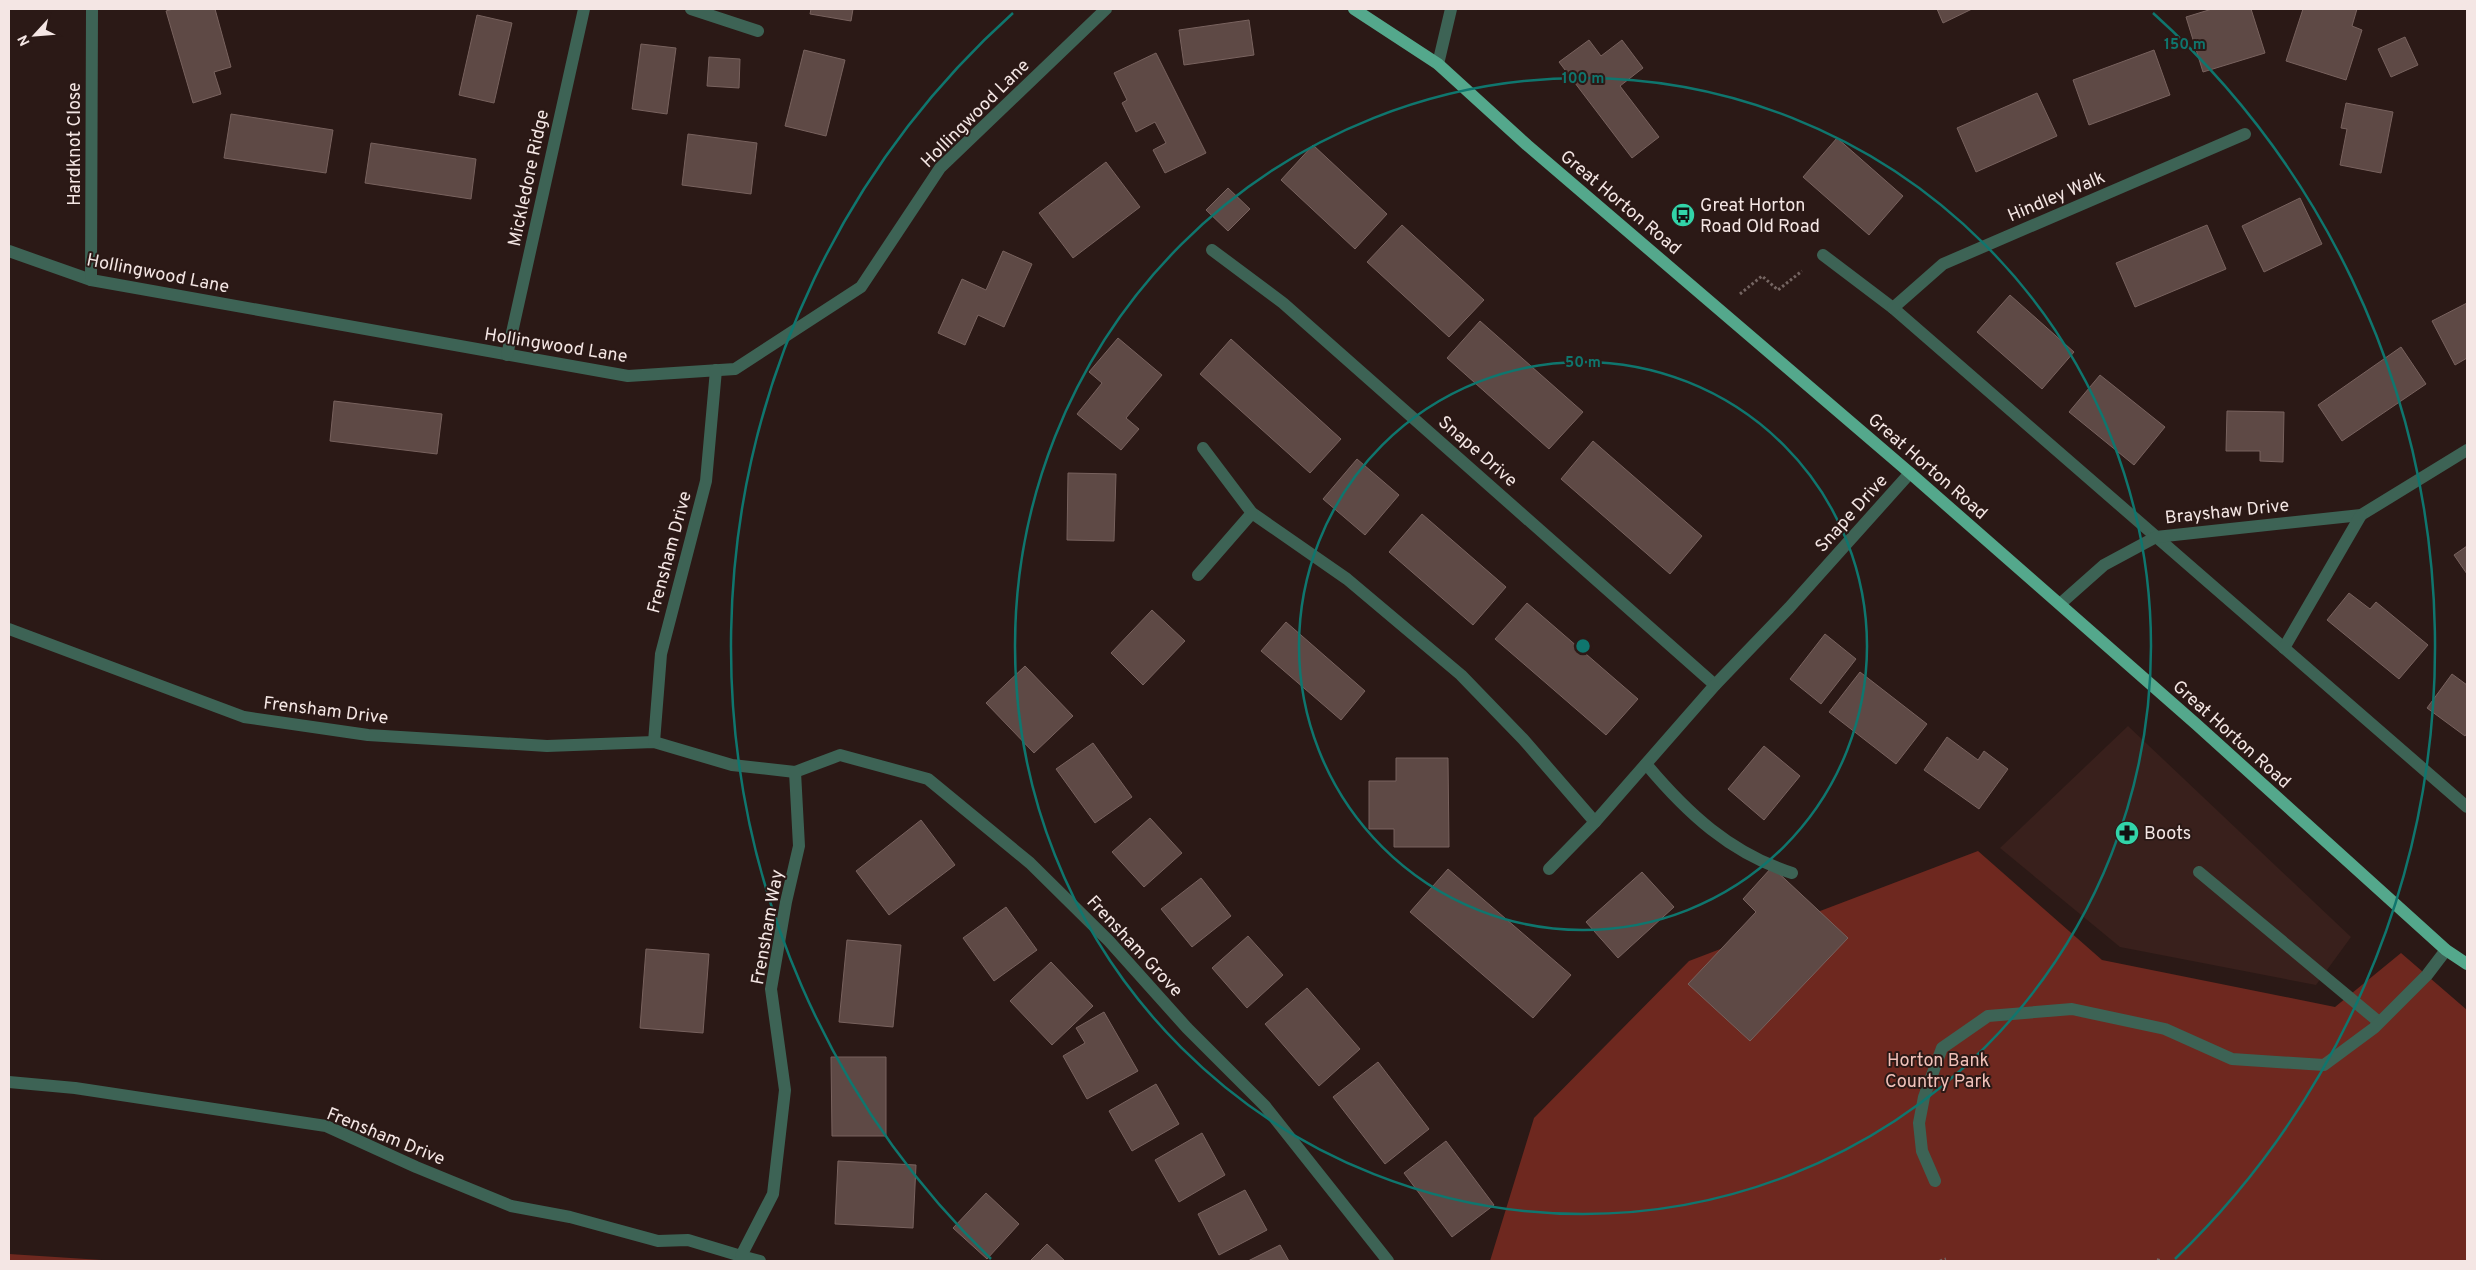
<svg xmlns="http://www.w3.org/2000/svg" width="2476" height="1270" font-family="Overpass,sans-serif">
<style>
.built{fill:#39201c}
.green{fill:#6e281f}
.building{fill:#5e4945;stroke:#78625e}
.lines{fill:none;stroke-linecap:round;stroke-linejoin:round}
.path{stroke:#756562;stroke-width:3;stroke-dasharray:2.5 2.5;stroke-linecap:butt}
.minor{stroke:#3d6355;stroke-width:12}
.major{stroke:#54a88c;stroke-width:12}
.ring{fill:none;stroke:#0f766e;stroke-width:2.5}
.labels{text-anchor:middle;stroke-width:4;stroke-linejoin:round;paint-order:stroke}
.street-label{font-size:18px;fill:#f4e6e4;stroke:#2b1916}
.poi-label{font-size:18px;fill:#f4e6e4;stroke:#2b1916;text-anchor:start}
.park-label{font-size:18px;fill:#f0c1b9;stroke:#2b1916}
.centre{fill:#0f766e;stroke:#2b1916;stroke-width:2.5}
.ring-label{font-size:15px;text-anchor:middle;font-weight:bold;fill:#0f766e;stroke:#2b1916;stroke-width:4;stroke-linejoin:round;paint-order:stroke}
</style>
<rect width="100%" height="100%" fill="#2b1916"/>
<polygon class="built" points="2128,726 2351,937 2316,985 2120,947 2000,848"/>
<g class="green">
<polygon points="1978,851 2102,960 2335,1007 2401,953 2467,1010 2467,1261 1490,1261 1534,1118 1689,961"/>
<polygon points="9,1254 117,1261 9,1261"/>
</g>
<g class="building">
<polygon points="173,9 215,9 231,67 214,72 221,94 193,103 166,11"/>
<polygon points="811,9 853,9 851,21 810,14"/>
<polygon points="1937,9 1972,9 1943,23"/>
<polygon points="2212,9 2251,9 2265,53 2203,72 2186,17"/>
<polygon points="2303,9 2357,9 2352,26 2362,30 2346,80 2286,61"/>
<polygon points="477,15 512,23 494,103 459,95"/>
<polygon points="1249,20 1254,55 1184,65 1179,30"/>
<polygon points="2405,37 2418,65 2391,77 2378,49"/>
<polygon points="1589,40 1601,56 1622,40 1643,68 1620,86 1659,137 1632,158 1559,62"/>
<polygon points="641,44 676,48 667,114 632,109"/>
<polygon points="804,50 845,60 826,136 785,126"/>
<polygon points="2154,50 2170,95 2089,125 2073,80"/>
<polygon points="1156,53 1206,153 1165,173 1153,150 1166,143 1155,122 1136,132 1122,103 1127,100 1114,73"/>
<polygon points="709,57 740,59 739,88 707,86"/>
<polygon points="2037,93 2057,136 1976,172 1957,128"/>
<polygon points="2346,103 2393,112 2381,173 2340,165 2347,129 2341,128"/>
<polygon points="231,114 333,130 326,173 224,158"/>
<polygon points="688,134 757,143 751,194 682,185"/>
<polygon points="1837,138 1903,196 1869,235 1803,177"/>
<polygon points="371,143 476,159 471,199 365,183"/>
<polygon points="1313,145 1387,214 1355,249 1281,180"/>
<polygon points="1106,162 1140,207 1073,258 1039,213"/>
<polygon points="1228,188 1250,209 1228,231 1206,210"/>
<polygon points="2300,198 2322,244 2264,272 2242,226"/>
<polygon points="1402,225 1484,300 1449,337 1367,262"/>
<polygon points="2207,225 2226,269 2135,307 2116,263"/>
<polygon points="1003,251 1032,264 1004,327 978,315 965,345 938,333 962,279 986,290"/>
<polygon points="2010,295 2074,352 2042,389 1977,332"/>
<polygon points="2467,303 2467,358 2455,365 2432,321"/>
<polygon points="1480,321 1583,412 1549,449 1447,358"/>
<polygon points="1118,338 1162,375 1126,418 1139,429 1121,450 1077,414 1102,383 1089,372"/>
<polygon points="1231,339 1341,439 1310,473 1200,374"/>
<polygon points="2401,347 2426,384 2342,441 2318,405"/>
<polygon points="2100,375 2165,427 2134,465 2069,412"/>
<polygon points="334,401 442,414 437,454 330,441"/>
<polygon points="2227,411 2284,412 2283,462 2260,461 2260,451 2226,451"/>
<polygon points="1593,441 1702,536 1670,574 1561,479"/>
<polygon points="1357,459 1399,495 1365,535 1323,499"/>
<polygon points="1068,473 1116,474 1114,541 1067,540"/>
<polygon points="1422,514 1506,587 1473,625 1389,552"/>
<polygon points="2467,546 2467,574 2454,555"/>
<polygon points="2349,593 2370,609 2376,602 2428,645 2399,679 2327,620"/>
<polygon points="1527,603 1638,699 1606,735 1495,639"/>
<polygon points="1152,610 1185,641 1143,685 1111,653"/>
<polygon points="1286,622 1365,691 1341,720 1261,651"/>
<polygon points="1825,634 1856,659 1821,704 1790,679"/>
<polygon points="1025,666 1073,716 1034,753 986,703"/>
<polygon points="1860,672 1927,724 1896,764 1829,712"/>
<polygon points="2452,674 2467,685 2467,733 2465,736 2427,708"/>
<polygon points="1947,737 1978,760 1984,751 2008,769 1979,809 1924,770"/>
<polygon points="1093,743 1132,797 1095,823 1056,769"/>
<polygon points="1764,746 1800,776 1764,820 1728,789"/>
<polygon points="1396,758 1448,758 1449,847 1394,847 1394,829 1369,829 1369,781 1396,781"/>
<polygon points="1150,818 1182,853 1144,887 1112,852"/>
<polygon points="921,820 955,865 889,915 856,871"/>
<polygon points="1772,867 1848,938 1750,1041 1688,984 1756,912 1743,899"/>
<polygon points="1448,869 1571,975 1533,1018 1410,912"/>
<polygon points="1642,872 1674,907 1618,958 1586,922"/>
<polygon points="1201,878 1231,916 1192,947 1161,909"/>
<polygon points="1006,907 1037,950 994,981 963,938"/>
<polygon points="1248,936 1283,975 1247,1008 1212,968"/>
<polygon points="847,940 901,945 893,1027 839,1022"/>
<polygon points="646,949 709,954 703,1033 640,1028"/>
<polygon points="1051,962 1093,1006 1052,1045 1010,1001"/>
<polygon points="1307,988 1360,1049 1319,1086 1265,1024"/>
<polygon points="1104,1012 1138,1071 1087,1099 1063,1056 1085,1043 1076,1028"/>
<polygon points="831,1057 886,1057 886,1136 832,1136"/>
<polygon points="1378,1062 1429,1129 1385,1164 1333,1097"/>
<polygon points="1156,1084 1179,1124 1132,1151 1109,1111"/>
<polygon points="1202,1133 1225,1175 1179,1202 1155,1160"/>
<polygon points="1446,1141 1494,1205 1452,1237 1404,1173"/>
<polygon points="838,1161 916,1165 913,1228 835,1224"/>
<polygon points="1245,1190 1267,1230 1219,1255 1198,1214"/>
<polygon points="986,1193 1019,1224 987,1259 953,1228"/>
<polygon points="1047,1244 1065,1261 1030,1261"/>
<polygon points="1280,1245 1289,1261 1248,1261"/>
</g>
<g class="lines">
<g class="path">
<polyline points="1740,294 1762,276 1778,290 1802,271"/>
<polyline points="1940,1261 1946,1259"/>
<polyline points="2158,1261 2159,1257"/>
</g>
<g class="minor">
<polyline points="691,9 758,31"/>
<polyline points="1438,64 1451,9"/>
<polyline points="1212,250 1283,303 1715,685"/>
<polyline points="9,251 91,280 628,376 735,369 861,287 940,168 1106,9"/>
<polyline points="1823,255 1893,308 2467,807"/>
<polyline points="91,280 92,9"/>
<polyline points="1893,308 1943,264 2245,134"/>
<polyline points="507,355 584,9"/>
<polyline points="1203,448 1252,513 1347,579 1461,675 1523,739 1595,822"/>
<polyline points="1198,575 1252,513"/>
<polyline points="2060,604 2104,565 2156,537 2361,515 2467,450"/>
<polyline points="9,629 244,717 368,735 547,746 654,742 732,765 795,772 840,755 928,779 1030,863 1109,941 1187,1028 1265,1106 1388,1261"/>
<polyline points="2284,648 2361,515"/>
<polyline points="654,742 661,654 706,481 716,370"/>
<path d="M1646,764C1687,813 1730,853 1792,873"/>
<polyline points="1549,869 1595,822 1715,685 1789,608 1910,473"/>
<polyline points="2199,872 2379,1022"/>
<polyline points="9,1082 75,1088 326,1126 416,1167 511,1206 570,1217 658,1241 688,1240 741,1256"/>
<polyline points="1935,1181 1922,1151 1919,1123 1924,1097 1942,1048 1988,1016 2072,1009 2165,1029 2232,1059 2324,1065 2374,1028 2427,975 2446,950"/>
<polyline points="760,1261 741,1256 773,1194 785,1090 771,989 786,902 799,846 795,772"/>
</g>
<polyline class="major" points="1354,9 1438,64 1527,145 1910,473 2196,724 2446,950 2467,964"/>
</g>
<g class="ring">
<circle cx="1583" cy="646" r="284"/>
<circle cx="1583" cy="646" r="568"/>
<path d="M991 1259A852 852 0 0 1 1013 13M2153 13A852 852 0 0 1 2175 1259"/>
</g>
<defs>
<g id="bus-disc" transform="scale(1.25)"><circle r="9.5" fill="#32d4a9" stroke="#2b1916"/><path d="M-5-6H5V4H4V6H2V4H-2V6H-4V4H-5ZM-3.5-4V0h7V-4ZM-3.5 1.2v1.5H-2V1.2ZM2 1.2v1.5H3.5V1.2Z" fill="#111"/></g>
<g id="pharmacy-disc" transform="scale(1.25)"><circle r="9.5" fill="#32d4a9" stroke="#2b1916"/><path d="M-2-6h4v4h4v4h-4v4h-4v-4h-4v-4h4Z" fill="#111"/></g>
</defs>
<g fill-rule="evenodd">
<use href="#bus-disc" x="1683" y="215"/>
<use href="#pharmacy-disc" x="2127" y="833"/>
</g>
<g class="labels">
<g class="street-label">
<text transform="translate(975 113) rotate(-45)" y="6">Hollingwood Lane</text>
<text transform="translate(74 144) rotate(-90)" y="6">Hardknot Close</text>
<text transform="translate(528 178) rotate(-78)" y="6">Mickledore Ridge</text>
<text transform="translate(2056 196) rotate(-23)" y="6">Hindley Walk</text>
<text transform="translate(1621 202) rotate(40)" y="6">Great Horton Road</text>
<text transform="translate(158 273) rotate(11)" y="6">Hollingwood Lane</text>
<text transform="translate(556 345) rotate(9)" y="6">Hollingwood Lane</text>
<text transform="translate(1478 451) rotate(41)" y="6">Snape Drive</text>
<text transform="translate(1928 466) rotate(41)" y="6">Great Horton Road</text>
<text transform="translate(2227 511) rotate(-6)" y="6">Brayshaw Drive</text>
<text transform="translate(1851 513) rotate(-48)" y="6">Snape Drive</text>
<text transform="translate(669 552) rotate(-75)" y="6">Frensham Drive</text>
<text transform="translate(326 710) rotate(7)" y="6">Frensham Drive</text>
<text transform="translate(2232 734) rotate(42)" y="6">Great Horton Road</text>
<text transform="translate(767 927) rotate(-80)" y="6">Frensham Way</text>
<text transform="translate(1135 946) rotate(47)" y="6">Frensham Grove</text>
<text transform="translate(386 1136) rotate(22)" y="6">Frensham Drive</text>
</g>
<g class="poi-label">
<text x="1700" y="211">Great Horton<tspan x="1700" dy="21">Road Old Road</tspan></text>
<text x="2144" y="839">Boots</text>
</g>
<g class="park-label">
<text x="1938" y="1066">Horton Bank<tspan x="1938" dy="21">Country Park</tspan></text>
</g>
</g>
<circle cx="1583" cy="646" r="8" class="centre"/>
<g class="ring-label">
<text x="2185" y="49">150 m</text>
<text x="1583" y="83">100 m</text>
<text x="1583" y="367">50 m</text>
</g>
<rect width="2476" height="1270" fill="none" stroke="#f4e6e4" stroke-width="20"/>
<g transform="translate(35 35) rotate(244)" stroke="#2b1916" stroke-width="4" paint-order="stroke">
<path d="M0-4L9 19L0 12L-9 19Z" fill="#f4e6e4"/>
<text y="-8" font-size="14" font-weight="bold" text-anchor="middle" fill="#f4e6e4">N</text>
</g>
</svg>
